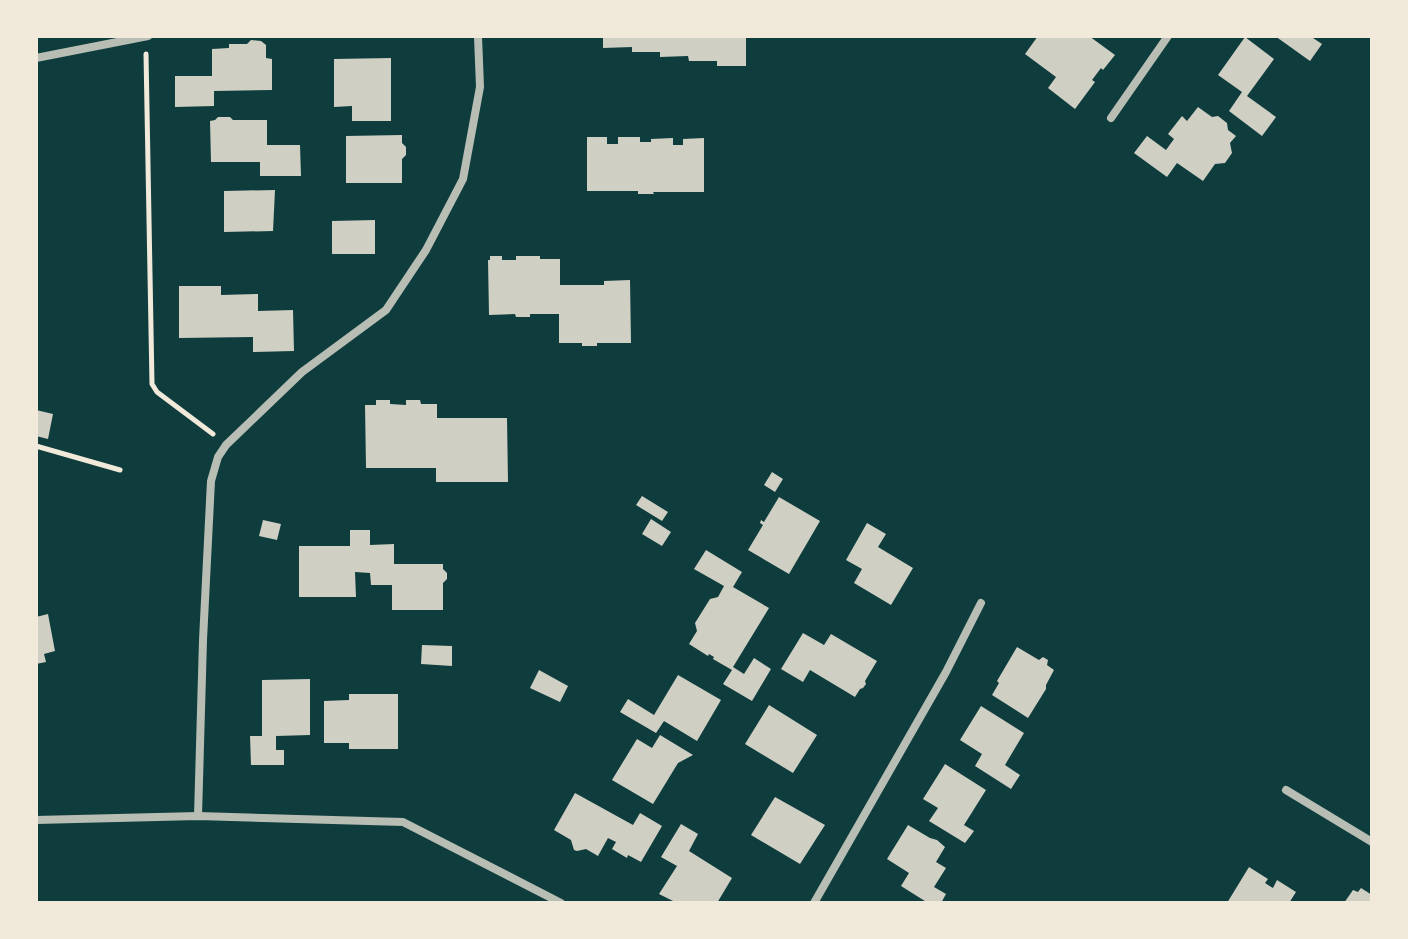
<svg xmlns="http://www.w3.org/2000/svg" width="1408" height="939" font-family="Figtree,sans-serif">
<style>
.building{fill:#cfcfc3}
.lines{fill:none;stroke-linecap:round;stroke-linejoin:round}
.path{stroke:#f1e9da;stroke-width:5}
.minor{stroke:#b8beb3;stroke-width:8}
</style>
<rect width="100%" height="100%" fill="#0f3d3e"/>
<g class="building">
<polygon points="603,36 746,36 746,66 717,66 717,61 689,61 688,56 660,57 660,52 632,52 632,47 603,48"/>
<polygon points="1038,36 1089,36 1115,55 1103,70 1101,68 1092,80 1095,82 1075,109 1048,88 1056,77 1025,54"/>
<polygon points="1275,36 1310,36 1322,44 1310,61"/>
<polygon points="1245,37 1274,59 1247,96 1276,117 1262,136 1229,111 1242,92 1218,75"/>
<polygon points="251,40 261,41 266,45 266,58 272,59 272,90 214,91 214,106 175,107 175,76 212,76 212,49 229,48 229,44 247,44"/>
<polygon points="391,58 391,121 352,121 352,106 334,107 334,59"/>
<polygon points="1198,107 1212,117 1218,116 1227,123 1228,130 1236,136 1230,143 1232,153 1225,163 1215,164 1203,181 1177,163 1167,177 1134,153 1147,136 1166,150 1174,139 1168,134 1182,116 1187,121"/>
<polygon points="218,117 230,117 233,120 267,120 267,145 300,145 301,176 260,176 260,162 211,162 210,121 215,120"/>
<polygon points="402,135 402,143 406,147 406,155 402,159 402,183 346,183 346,136"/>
<polygon points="587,137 607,137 607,144 618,144 618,137 640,137 640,142 651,142 651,139 673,138 673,145 683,145 683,139 704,138 704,192 653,192 654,194 638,194 638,191 587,191"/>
<polygon points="275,190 273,231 224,232 224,191"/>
<polygon points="375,220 375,254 332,254 332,221"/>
<polygon points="490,256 502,256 502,260 516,260 516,256 540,256 540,259 560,259 560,285 604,285 604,281 630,280 631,343 597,343 597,346 582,346 582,343 559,343 559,314 530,314 530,317 516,317 515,314 489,315 488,260 490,260"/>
<polygon points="179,286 221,286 221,295 258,294 258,311 293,310 294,351 253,352 253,337 179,338"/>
<polygon points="376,400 390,400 390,404 406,405 406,400 420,400 421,404 437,404 437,418 507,418 508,482 436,482 436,468 366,468 365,405 376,405"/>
<polygon points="36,410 53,414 48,439 36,436"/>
<polygon points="772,472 783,479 775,492 764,485"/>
<polygon points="642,496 668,512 662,521 636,505"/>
<polygon points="779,497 820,521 789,574 748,550 763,525 760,523 761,520 764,522"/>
<polygon points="651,519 671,532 662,546 642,534"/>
<polygon points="263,520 281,524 277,540 259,536"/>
<polygon points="867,523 886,534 878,547 913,568 891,605 854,583 862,569 846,560"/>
<polygon points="350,530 370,530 370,545 394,544 394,564 443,564 443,569 447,573 447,579 443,583 443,610 392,610 392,585 371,585 370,573 355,572 356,597 299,597 299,546 350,546"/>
<polygon points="706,550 742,572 733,587 769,608 733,667 744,674 754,658 771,669 752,701 723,684 732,670 713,659 714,657 709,654 708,656 689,644 697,631 695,623 710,599 718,597 724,586 694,569"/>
<polygon points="48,614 55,651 44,654 46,662 36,664 36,617"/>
<polygon points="803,633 824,645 831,634 877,661 865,681 866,684 863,688 860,689 855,697 810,670 803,682 781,669"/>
<polygon points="422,645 452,646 452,666 421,664"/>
<polygon points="1017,647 1039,660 1043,657 1048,660 1047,665 1054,670 1046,685 1046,689 1028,718 992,695 999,683 997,681"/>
<polygon points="539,670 568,686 560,702 530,688"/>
<polygon points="678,675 721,700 697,741 664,721 656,733 620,712 628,699 654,715"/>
<polygon points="310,679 310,735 276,736 276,750 284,750 284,765 251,765 250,736 262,736 262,680"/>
<polygon points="349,694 398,694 398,749 349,749 349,743 324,743 324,701 349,700"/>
<polygon points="769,705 817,735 793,773 745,744"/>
<polygon points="981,706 1024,733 1005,765 1020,775 1011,789 975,766 982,754 960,740"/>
<polygon points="660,735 693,755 678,763 653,804 612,780 637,739 652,748"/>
<polygon points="945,764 986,790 964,825 974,831 965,843 929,821 938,808 923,799"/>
<polygon points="575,793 633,825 640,813 662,826 641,862 628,855 627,858 612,849 616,842 608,838 598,856 586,849 577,851 574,850 571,840 554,830"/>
<polygon points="775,797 825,825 800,864 751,835"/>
<polygon points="681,824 698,834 689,851 732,878 717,903 677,903 659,894 677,866 661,857"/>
<polygon points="908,825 930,838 937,840 945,847 936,862 946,868 934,887 946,894 941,903 928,903 901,886 909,873 887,859"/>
<polygon points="1249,867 1268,879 1265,883 1273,888 1277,880 1296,892 1289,903 1227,903"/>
<polygon points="1361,888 1372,895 1372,903 1344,903 1353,890 1358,892"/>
</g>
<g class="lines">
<g class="path">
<polyline points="146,54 152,384 157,392 213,434"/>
<polyline points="36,446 120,470"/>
</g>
<g class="minor">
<polyline points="36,58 148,36"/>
<polyline points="1111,118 1168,36"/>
<polyline points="1286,790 1372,842"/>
<polyline points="198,816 203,640 211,481 218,457 226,445 302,372 386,310 426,250 463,179 480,87 478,36"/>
<polyline points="36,820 198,816 403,822 561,903"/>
<polyline points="814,903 946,672 981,603"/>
</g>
</g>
<rect width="1408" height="939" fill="none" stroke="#f1e9da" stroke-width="76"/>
</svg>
